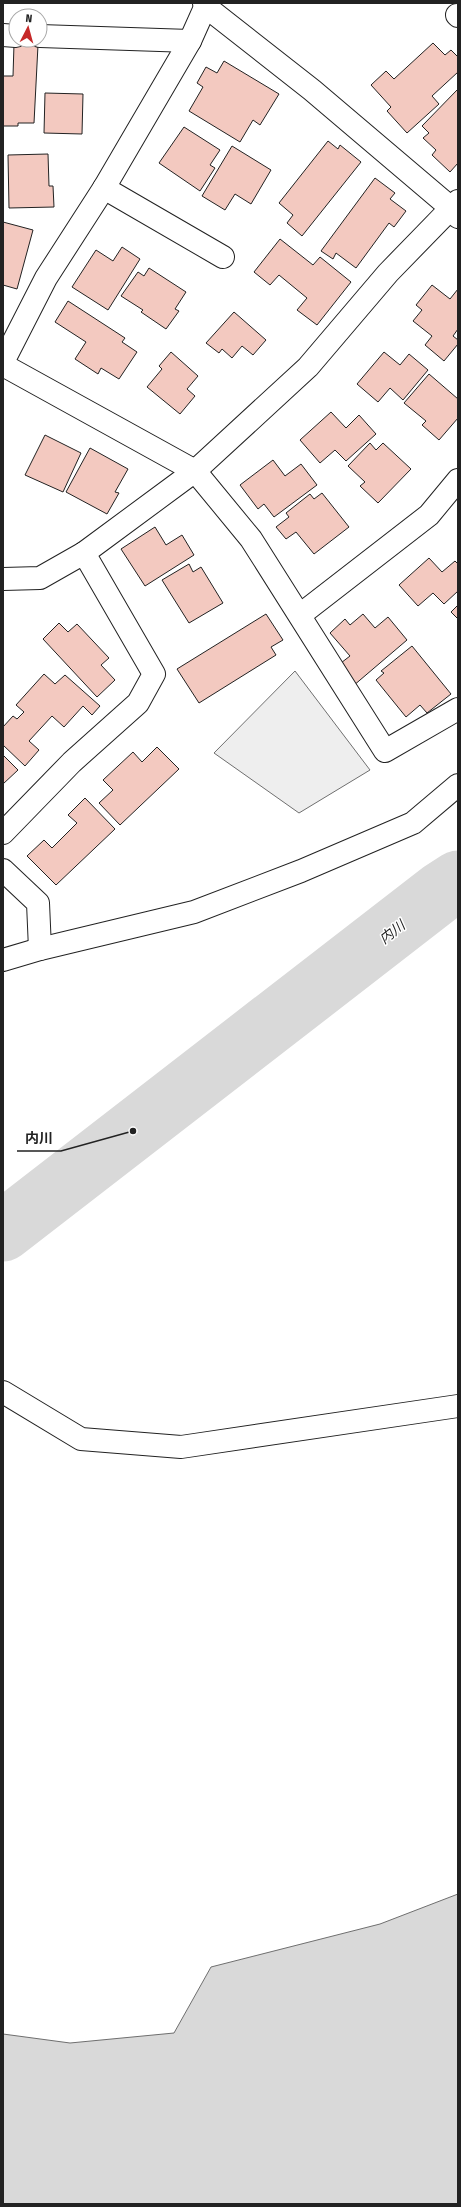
<svg xmlns="http://www.w3.org/2000/svg" width="461" height="2207" font-family="'Fira Sans Condensed','Noto Sans JP',sans-serif">
<style>
.green{fill:#eee;stroke:#6f6f6f}
.water{fill:#d9d9d9;stroke:#6f6f6f}
.lines{fill:none;stroke-linecap:round;stroke-linejoin:round}
.river{stroke:#d9d9d9;stroke-width:61}
.building{fill:#f3c9c0;stroke:#222}
.street-casing{stroke:#222;stroke-width:24}
.secondary-casing{stroke:#222;stroke-width:24}
.street{stroke:#fff;stroke-width:22}
.secondary{stroke:#fff;stroke-width:22}
.labels{text-anchor:middle;stroke-width:3;stroke-linejoin:round;paint-order:stroke}
.water-label{font-size:14px;font-style:italic;fill:#222;stroke:#fff}
.leader{fill:none;stroke:#222;stroke-width:1.5}
.callout-dot{fill:#222;stroke:#fff;stroke-width:1.5}
.callout-label{font-size:14px;text-anchor:middle;font-weight:bold;fill:#222;stroke:#fff;stroke-width:3;stroke-linejoin:round;paint-order:stroke}
</style>
<rect width="100%" height="100%" fill="#fff"/>
<polygon class="green" points="295,671 370,770 299,813 214,753"/>
<polygon class="water" points="458,1894 458,2204 3,2204 3,2034 70,2043 174,2033 211,1967 380,1924"/>
<g class="lines">
<polyline class="river" points="3,1231 441,892 458,881"/>
</g>
<g class="building">
<polygon points="433,43 445,55 451,50 458,57 458,72 432,96 439,104 407,133 387,111 391,107 371,85 386,71 394,79"/>
<polygon points="14,44 38,45 34,123 18,123 18,126 3,126 3,76 13,76"/>
<polygon points="224,61 279,94 260,125 253,120 240,142 189,111 203,87 197,83 206,67 217,73"/>
<polygon points="458,89 458,163 450,172 432,155 436,150 423,138 429,133 422,126"/>
<polygon points="45,93 83,94 82,134 44,133"/>
<polygon points="184,127 220,150 210,165 215,168 200,191 159,163"/>
<polygon points="328,141 338,149 340,145 361,162 302,236 287,223 293,215 279,203"/>
<polygon points="232,146 271,170 251,204 235,194 225,210 202,196"/>
<polygon points="48,154 49,186 53,186 54,207 9,208 8,155"/>
<polygon points="375,178 395,193 390,199 406,211 394,227 389,223 356,268 336,253 333,259 321,251"/>
<polygon points="3,222 33,230 17,289 3,285"/>
<polygon points="280,239 313,265 320,257 351,282 317,325 297,310 307,298 279,275 270,285 254,272"/>
<polygon points="122,247 140,259 108,310 72,287 96,250 113,261"/>
<polygon points="149,268 186,292 175,309 179,311 166,329 141,312 143,310 121,296 138,272 144,276"/>
<polygon points="432,285 450,299 458,289 458,329 453,336 458,340 458,344 444,361 425,345 432,336 413,321 422,310 416,305"/>
<polygon points="68,301 125,338 122,342 137,352 119,379 101,368 98,374 75,359 86,342 55,322"/>
<polygon points="234,312 266,340 253,355 242,346 232,358 222,349 219,353 206,343"/>
<polygon points="171,352 198,376 187,389 195,396 180,414 147,387 162,369 159,366"/>
<polygon points="384,352 400,365 409,354 428,370 403,400 390,388 378,402 357,384"/>
<polygon points="429,374 458,399 458,418 439,440 422,425 426,421 404,403"/>
<polygon points="331,412 346,428 359,415 376,434 346,461 335,450 320,463 300,440"/>
<polygon points="45,435 81,453 63,492 25,475"/>
<polygon points="370,443 376,450 383,443 411,469 378,503 360,486 365,482 348,466"/>
<polygon points="90,448 128,469 115,492 119,493 107,514 66,492"/>
<polygon points="273,460 285,476 301,464 317,485 274,517 264,504 258,509 240,485"/>
<polygon points="322,493 349,527 314,554 296,532 286,539 276,527 289,517 286,513 310,494 314,499"/>
<polygon points="155,527 166,545 182,535 194,555 145,586 121,549"/>
<polygon points="429,558 442,572 455,561 458,564 458,591 444,604 433,593 418,606 399,585"/>
<polygon points="189,564 193,572 201,567 223,603 189,623 162,580"/>
<polygon points="458,605 458,619 451,612"/>
<polygon points="266,614 283,640 271,647 276,655 199,703 177,669"/>
<polygon points="363,614 375,628 388,617 407,640 353,686 337,666 350,656 330,633 345,619 350,625"/>
<polygon points="59,623 68,632 77,624 109,658 101,665 115,680 97,697 43,639"/>
<polygon points="412,646 451,694 427,713 420,705 406,717 376,680 384,673 381,671"/>
<polygon points="44,674 55,684 65,675 100,706 92,715 83,706 64,727 52,716 29,741 39,750 25,766 3,745 3,727 13,716 17,719 24,712 16,705"/>
<polygon points="157,747 179,769 120,825 99,803 113,790 103,780 133,752 142,762"/>
<polygon points="3,755 18,770 3,784"/>
<polygon points="85,798 115,829 56,885 27,856 44,840 52,848 77,823 68,815"/>
</g>
<g class="lines">
<g class="street-casing">
<g id="street">
<polyline points="204,3 205,6 312,90 451,208 458,217"/>
<polyline points="457,15 458,16"/>
<polyline points="3,35 16,36"/>
<polyline points="40,36 190,41"/>
<polyline points="104,188 223,257"/>
<polyline points="3,362 46,278 104,188 190,41 207,3"/>
<polyline points="3,365 195,471 251,539 385,751 458,709"/>
<polyline points="3,579 40,578 84,553 195,471 308,367 388,273 458,201"/>
<polyline points="300,615 429,515 458,480"/>
<polyline points="3,833 72,762 138,703 154,674 84,553"/>
<polyline points="3,870 38,903 40,949"/>
<polyline points="3,1392 81,1439 181,1447 458,1406"/>
</g>
</g>
<g class="secondary-casing">
<polyline id="secondary" points="3,960 40,949 194,912 301,871 413,823 458,785"/>
</g>
<use href="#street" class="street"/>
<use href="#secondary" class="secondary"/>
</g>
<g class="labels">
<g class="water-label">
<text transform="translate(392 932) rotate(-38)" y="5">内川</text>
</g>
</g>
<path class="leader" d="M133 1131L61 1151H17"/>
<circle class="callout-dot" cx="133" cy="1131" r="4"/>
<g class="callout-label">
<text x="39" y="1143">内川</text>
</g>
<rect width="461" height="2207" fill="none" stroke="#222222" stroke-width="8"/>
<g transform="translate(28 28) rotate(6)"><circle r="19" fill="#ffffff" stroke="#a7a7a7"/>
<path d="M0-3L7 15L0 10L-7 15Z" fill="#c62828"/>
<text y="-6" font-size="11" font-weight="bold" text-anchor="middle" fill="#222222">N</text>
</g>
</svg>
